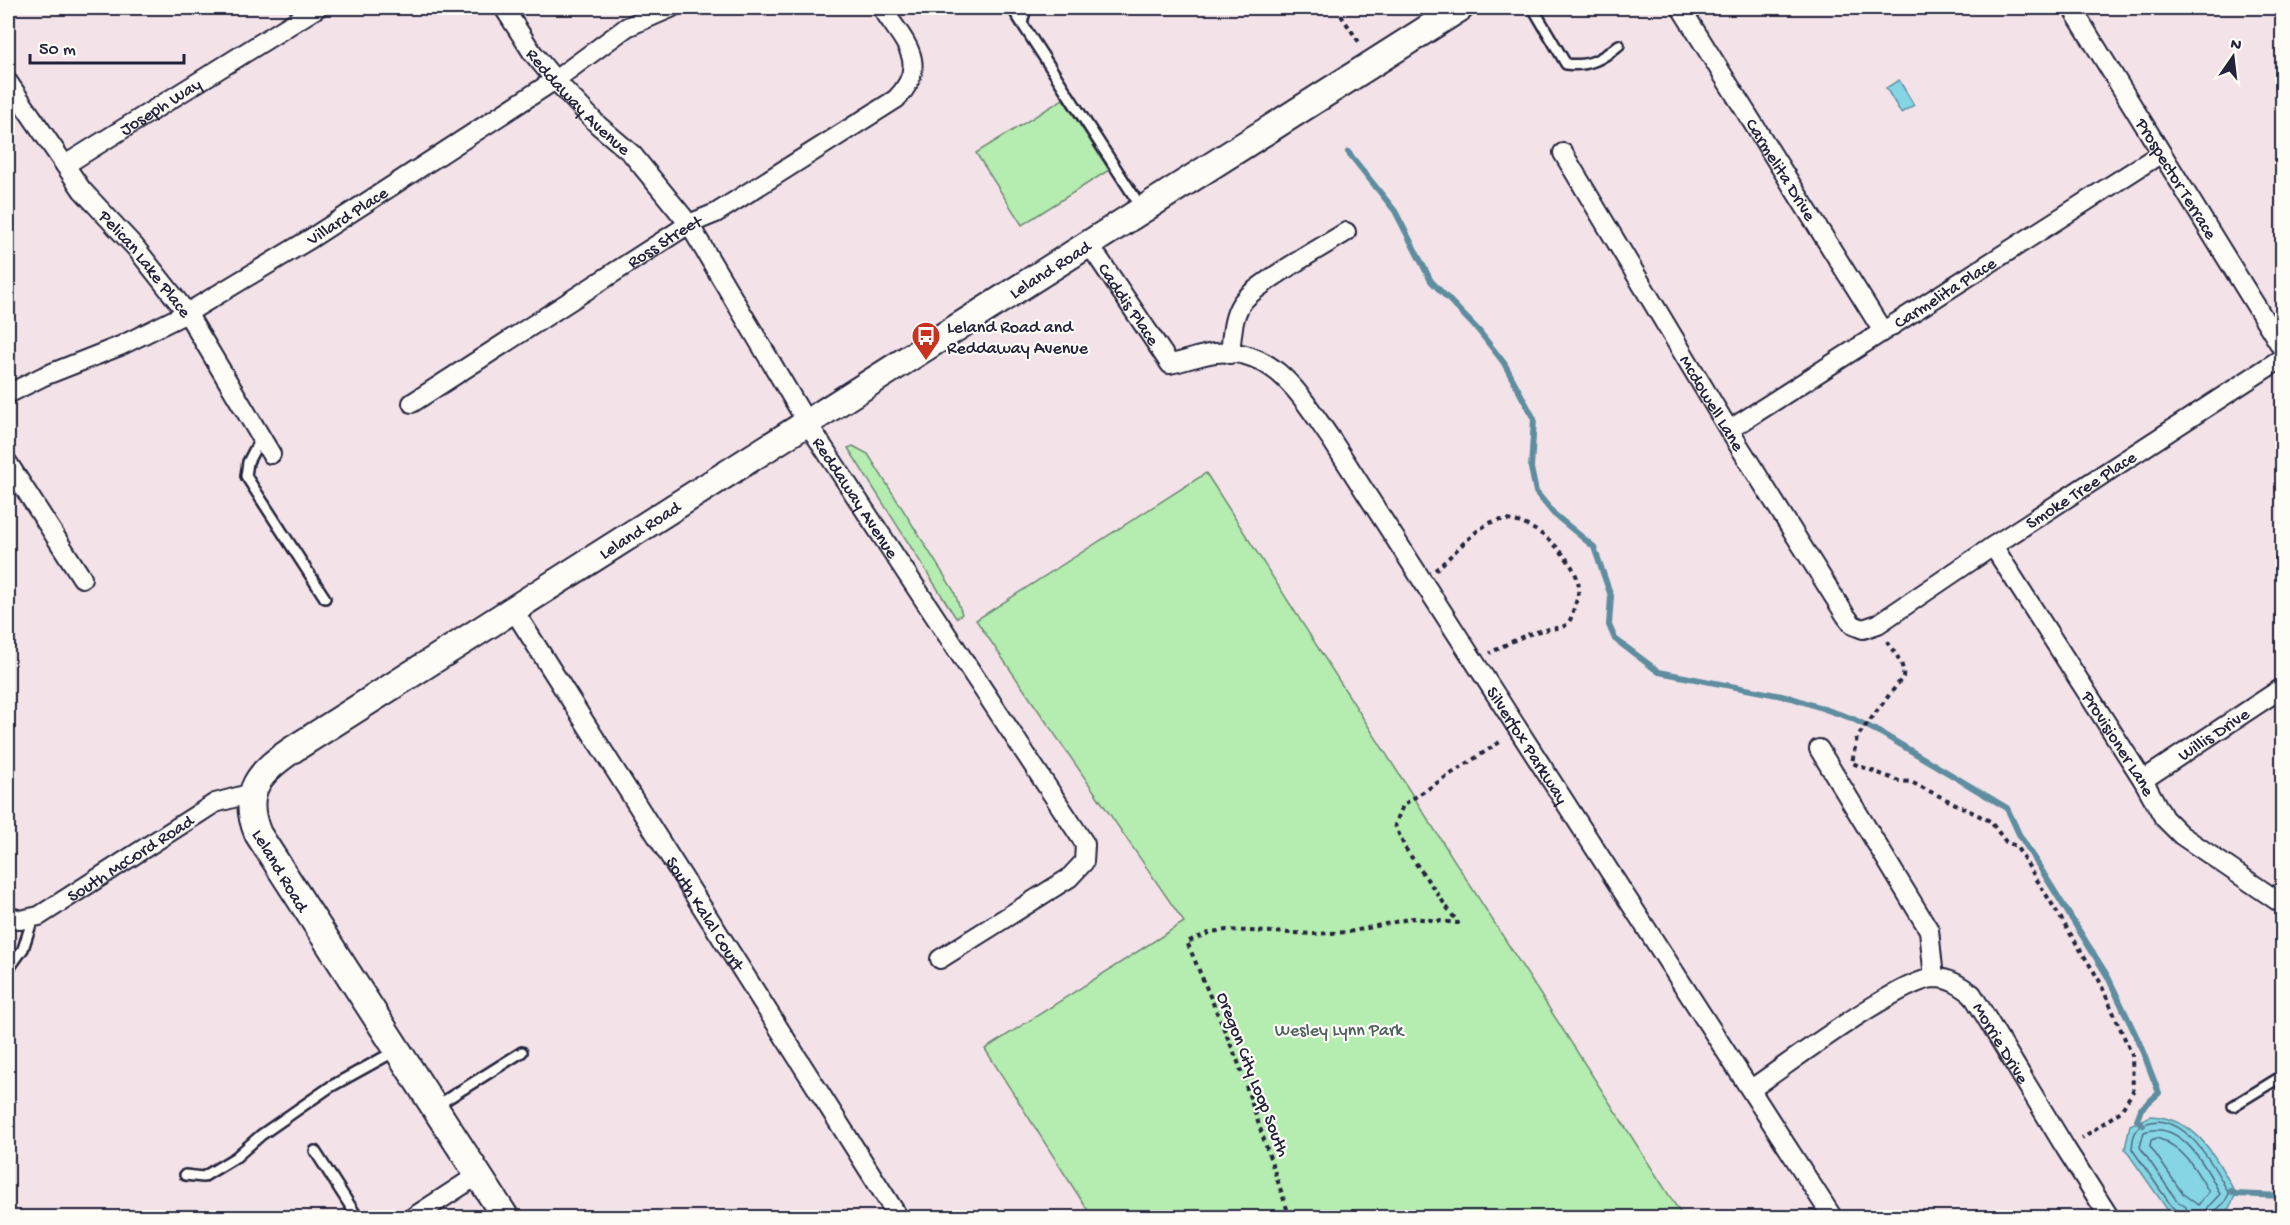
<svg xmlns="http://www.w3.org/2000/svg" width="2290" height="1225" font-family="'Gochi Hand',sans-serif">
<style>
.green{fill:#b5ecaf;stroke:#6c8775;stroke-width:1.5}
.water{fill:#86d5e4;stroke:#5e8da0;stroke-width:1.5}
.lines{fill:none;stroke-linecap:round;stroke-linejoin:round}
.shore{stroke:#4a6a7f;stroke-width:1.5}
.stream{stroke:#5e8da0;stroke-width:6}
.lane-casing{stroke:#22223b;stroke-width:14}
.street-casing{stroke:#22223b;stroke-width:22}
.secondary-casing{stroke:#22223b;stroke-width:30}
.path{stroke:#22223b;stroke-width:4;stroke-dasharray:4.5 4.5;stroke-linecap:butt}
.lane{stroke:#fdfcf7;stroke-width:9}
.street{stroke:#fdfcf7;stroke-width:18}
.secondary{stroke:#fdfcf7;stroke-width:26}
.labels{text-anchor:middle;stroke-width:4.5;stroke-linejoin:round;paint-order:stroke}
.street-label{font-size:18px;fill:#22223b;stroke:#fdfcf7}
.poi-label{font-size:18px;fill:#22223b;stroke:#fdfcf7;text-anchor:start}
.park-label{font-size:18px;fill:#4e5f5e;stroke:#fdfcf7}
</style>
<rect width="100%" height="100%" fill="#f3e3e8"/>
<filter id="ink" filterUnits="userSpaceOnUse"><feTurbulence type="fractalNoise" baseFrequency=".0167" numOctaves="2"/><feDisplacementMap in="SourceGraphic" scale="12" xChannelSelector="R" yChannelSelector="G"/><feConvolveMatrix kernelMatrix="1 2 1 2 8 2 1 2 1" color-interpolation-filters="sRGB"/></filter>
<g filter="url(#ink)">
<g class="green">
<polygon points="1063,99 1109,170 1022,225 976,153"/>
<polygon points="853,446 868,454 954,591 962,614 956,618 848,448"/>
<polygon points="1206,473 1683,1217 1092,1217 985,1049 1184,922 976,620"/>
</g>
<g class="water">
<polygon points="1899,80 1914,105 1901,113 1886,88"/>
<path d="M2151,1116C2199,1119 2215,1157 2236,1194L2229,1208L2218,1216L2181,1217L2169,1212L2125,1149L2130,1125Z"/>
</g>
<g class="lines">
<g class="shore">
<path d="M2157,1138C2184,1147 2195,1168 2209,1192L2198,1205L2183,1194L2150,1146L2151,1140Z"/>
<path d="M2181,1218L2180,1212L2172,1207L2132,1149C2133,1136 2134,1128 2147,1123C2185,1111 2215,1167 2229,1194L2224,1203L2214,1212L2213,1218"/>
<path d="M2189,1218L2186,1207L2177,1201L2140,1147L2144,1132C2181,1119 2206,1166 2220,1194L2207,1208L2205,1218"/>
</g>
<g class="stream">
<polyline points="1348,152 1395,211 1431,281 1479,331 1504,363 1534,419 1531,468 1536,492 1554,514 1594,547 1611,596 1609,625 1615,639 1659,672 1792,698 1851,718 1881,733 2007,808 2019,834 2108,977 2139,1042 2159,1093 2141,1109 2137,1120 2143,1125"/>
<polyline points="2231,1191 2236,1194 2282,1196"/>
</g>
<g class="lane-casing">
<g id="lane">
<polyline points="1012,8 1141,207"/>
<path d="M1533,8L1566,64C1589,67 1602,59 1619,45"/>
<polyline points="1022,23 1026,8"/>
<polyline points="261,437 248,462 246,476 325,598"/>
<polyline points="8,970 23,949 33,918"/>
<polyline points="436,1106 522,1052"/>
<polyline points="2233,1106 2282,1076"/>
<polyline points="315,1151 358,1218"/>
<polyline points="185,1175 203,1177 236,1157 261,1135 330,1087 397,1050"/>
</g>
</g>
<g class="street-casing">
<g id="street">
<path id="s1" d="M504,8L532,52L555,80L598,125L632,154L689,224L806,421L1085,844L1084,862L1069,878L940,959"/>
<path id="s2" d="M1681,8L1882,330"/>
<path id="s3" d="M2072,8L2282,348"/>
<path id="s4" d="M8,82L82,190L135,247L187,313L271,454"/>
<path id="s5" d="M1563,153L1729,430L1846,616L1853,625L1863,629L1878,624L1993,546L2282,358"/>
<path id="s6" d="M65,165L317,8"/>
<path id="s7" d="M1089,244L1170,364C1185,361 1200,355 1215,353C1274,346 1302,398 1331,439L1833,1218"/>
<path d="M1230,354C1232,337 1232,318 1241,304C1253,285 1324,246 1346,232"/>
<path id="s8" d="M8,394L44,376L120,346L187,313L310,239L555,80L627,27L671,8"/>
<path id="s9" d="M412,403L689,224L716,213L896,99C931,63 903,41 882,8"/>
<path id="s10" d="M1729,430L2160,154"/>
<polyline points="8,463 82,578"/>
<path id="s11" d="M1993,546L2143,780L2164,818L2181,835L2282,904"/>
<path id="s12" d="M513,609L899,1218"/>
<polyline points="1819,749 1929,930 1934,978"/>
<path id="s13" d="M2143,780L2282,688"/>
<path id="s14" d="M8,916L20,920L39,916L215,803L252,793"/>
<path id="s15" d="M1751,1089C1786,1066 1900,979 1935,978C1950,978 1961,986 1972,994L2066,1149L2110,1218"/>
<polyline points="412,1218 478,1175"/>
</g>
</g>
<g class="secondary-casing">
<g id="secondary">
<path id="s16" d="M506,1218L258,834C240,791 260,771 295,748L1460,8"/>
</g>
</g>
<g class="path">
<polyline points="1336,8 1361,45"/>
<path d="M1435,570C1452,557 1475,527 1495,521C1527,513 1570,552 1578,581C1580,590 1577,600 1574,608C1572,614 1571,621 1567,624C1562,629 1551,628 1545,630C1526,633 1507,644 1490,653"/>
<path d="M1887,641C1894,653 1905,663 1903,677L1857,737L1852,763L1899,781L1911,782L1990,821L2006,842L2016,846L2099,980L2132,1055L2133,1091L2121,1111L2082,1138"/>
<polyline points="1290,1218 1238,1062 1187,942 1211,932 1227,930 1315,934 1349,932 1413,918 1458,923 1405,848 1395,825 1403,805 1503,740"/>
</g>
<use href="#lane" class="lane"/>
<use href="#street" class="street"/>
<use href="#secondary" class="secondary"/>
</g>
</g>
<defs>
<g id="bus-pin" transform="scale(1.5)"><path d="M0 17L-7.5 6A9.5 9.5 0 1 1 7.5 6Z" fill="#c8321e" stroke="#fdfcf7"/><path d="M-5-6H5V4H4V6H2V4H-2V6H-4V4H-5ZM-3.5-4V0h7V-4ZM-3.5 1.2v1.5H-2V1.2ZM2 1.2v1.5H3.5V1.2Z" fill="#fff"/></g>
</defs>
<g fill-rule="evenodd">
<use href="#bus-pin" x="926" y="336"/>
</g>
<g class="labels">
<g class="street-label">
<text dy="6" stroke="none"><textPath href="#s1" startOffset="120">Reddaway Avenue</textPath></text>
<text dy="6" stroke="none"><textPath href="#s6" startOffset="112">Joseph Way</textPath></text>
<text dy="6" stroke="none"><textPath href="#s2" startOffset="190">Carmelita Drive</textPath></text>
<text dy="6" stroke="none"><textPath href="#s3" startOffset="200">Prospector Terrace</textPath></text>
<text dy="6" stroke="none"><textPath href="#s8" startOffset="384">Villard Place</textPath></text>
<text dy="6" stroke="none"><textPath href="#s9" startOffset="300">Ross Street</textPath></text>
<text dy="6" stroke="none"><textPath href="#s4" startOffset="228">Pelican Lake Place</textPath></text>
<text dy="6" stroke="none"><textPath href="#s16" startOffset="1456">Leland Road</textPath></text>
<text dy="6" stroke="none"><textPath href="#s10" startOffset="256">Carmelita Place</textPath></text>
<text dy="6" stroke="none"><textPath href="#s7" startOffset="72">Caddis Place</textPath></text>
<text dy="6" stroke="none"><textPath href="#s5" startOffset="291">Mcdowell Lane</textPath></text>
<text dy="6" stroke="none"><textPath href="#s5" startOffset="824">Smoke Tree Place</textPath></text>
<text dy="6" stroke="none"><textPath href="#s1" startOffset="606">Reddaway Avenue</textPath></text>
<text dy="6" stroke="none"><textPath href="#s16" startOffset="970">Leland Road</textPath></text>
<text dy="6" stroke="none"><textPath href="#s13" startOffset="84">Willis Drive</textPath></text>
<text dy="6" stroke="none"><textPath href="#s7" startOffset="708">Silverfox Parkway</textPath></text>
<text dy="6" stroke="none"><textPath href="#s11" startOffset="234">Provisioner Lane</textPath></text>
<text dy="6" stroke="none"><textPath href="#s14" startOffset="140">South McCord Road</textPath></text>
<text transform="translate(281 870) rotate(59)" y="6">Leland Road</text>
<text dy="6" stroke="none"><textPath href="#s12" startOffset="360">South Kalal Court</textPath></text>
<text dy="6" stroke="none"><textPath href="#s15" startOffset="314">Morrie Drive</textPath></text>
<text transform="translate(1254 1074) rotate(69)" y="6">Oregon City Loop South</text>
</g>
<g class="poi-label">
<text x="947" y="332">Leland Road and<tspan x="947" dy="21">Reddaway Avenue</tspan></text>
</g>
<g class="park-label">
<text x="1339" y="1035">Wesley Lynn Park</text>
</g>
</g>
<rect width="2290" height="1225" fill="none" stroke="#fdfcf7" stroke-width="30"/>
<rect x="15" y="15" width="2260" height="1195" fill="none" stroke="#22223b" stroke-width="2" filter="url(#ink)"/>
<g transform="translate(2233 57) rotate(14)" stroke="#fdfcf7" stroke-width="4.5" paint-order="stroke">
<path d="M0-4.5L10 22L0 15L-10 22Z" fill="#22223b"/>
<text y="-9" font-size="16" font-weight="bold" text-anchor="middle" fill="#22223b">N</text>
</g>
<path d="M30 54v9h154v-9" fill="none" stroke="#22223b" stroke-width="3"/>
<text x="39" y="54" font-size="18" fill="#22223b" stroke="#fdfcf7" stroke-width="4.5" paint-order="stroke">50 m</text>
</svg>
